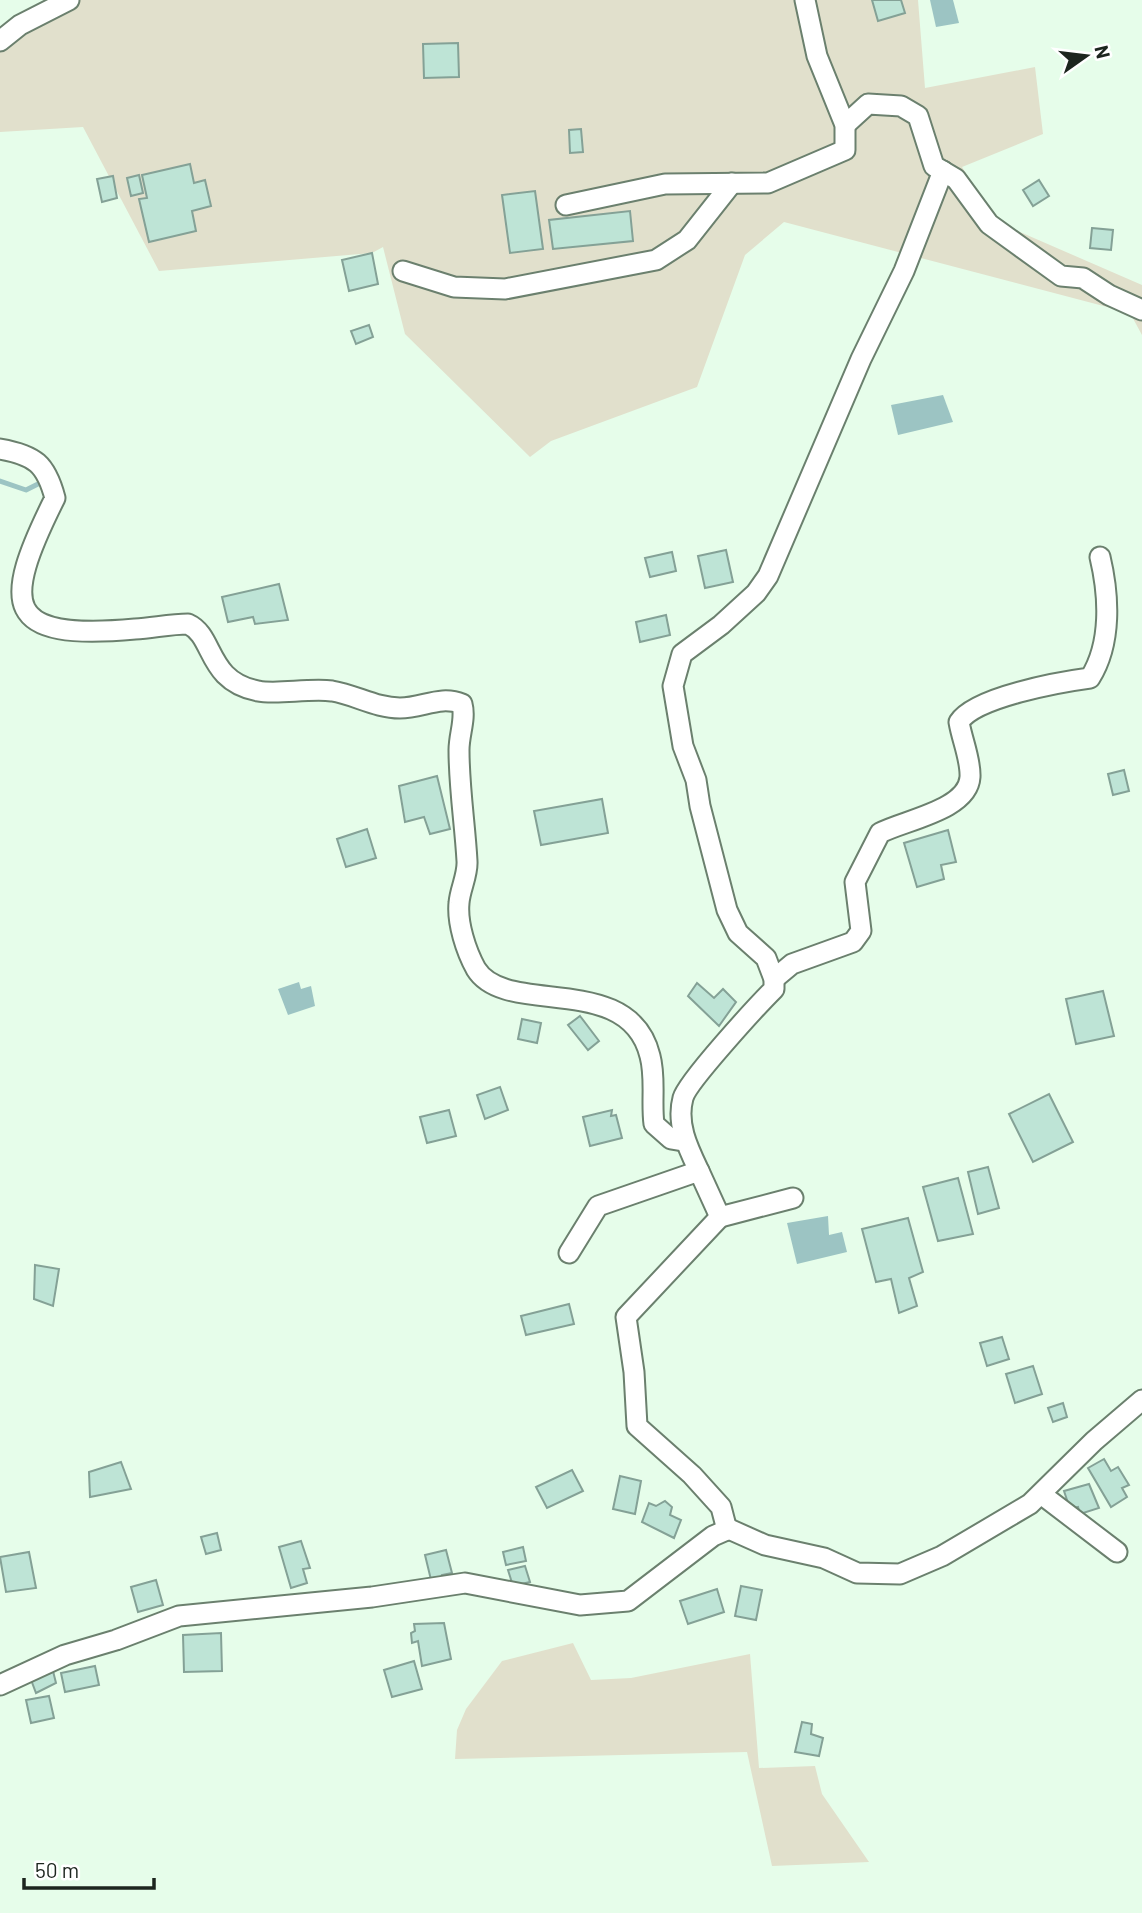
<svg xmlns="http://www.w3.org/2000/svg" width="1142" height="1913" font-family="Barlow,sans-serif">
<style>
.green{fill:#e1e0cc}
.water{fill:#9cc4c3}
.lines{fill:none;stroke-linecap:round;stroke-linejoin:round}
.stream{stroke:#9cc4c3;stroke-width:5}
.building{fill:#bee4d6;stroke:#84a196;stroke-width:2}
.street-casing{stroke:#6b806e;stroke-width:23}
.street{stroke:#fff;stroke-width:19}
</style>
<rect width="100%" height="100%" fill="#e6fdea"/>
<g class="green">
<polygon points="68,0 918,0 925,88 1035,67 1043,134 962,167 997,222 1142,285 1142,335 1130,313 784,222 745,255 697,387 551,441 530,457 405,334 383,247 372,253 159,271 83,127 0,132 0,40"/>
<polygon points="573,1643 591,1680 631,1678 750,1654 759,1768 815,1766 822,1794 869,1862 772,1866 747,1752 455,1759 457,1730 466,1709 502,1661"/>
</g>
<g class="water">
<polygon points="930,0 953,0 959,23 936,27"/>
<polygon points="943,395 953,422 898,435 891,405"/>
<polygon points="299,982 301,989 311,986 315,1006 288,1015 278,989"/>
<polygon points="828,1216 829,1235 842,1232 847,1252 797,1264 787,1223"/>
</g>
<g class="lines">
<polyline class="stream" points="0,481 26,490 44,481"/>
</g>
<g class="building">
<polygon points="872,0 901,0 905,13 878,21"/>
<polygon points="458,43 459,77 424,78 423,44"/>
<polygon points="581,129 583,152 570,153 569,130"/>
<polygon points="190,164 194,183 205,180 211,206 192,211 196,231 149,242 139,199 147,198 142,175"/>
<polygon points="139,175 143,193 131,196 127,178"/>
<polygon points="113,176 117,198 102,202 97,179"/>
<polygon points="1039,180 1049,196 1033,206 1023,190"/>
<polygon points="535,191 543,249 510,253 502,195"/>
<polygon points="630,211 633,241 553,249 549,220"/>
<polygon points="1092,228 1113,230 1111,250 1090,248"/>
<polygon points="372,253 378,284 349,291 342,260"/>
<polygon points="369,325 373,337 356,344 351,331"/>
<polygon points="726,550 733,582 705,588 698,556"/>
<polygon points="672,552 676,571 650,577 645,558"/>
<polygon points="279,584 288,620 255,624 253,617 228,622 222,597"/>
<polygon points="666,615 670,635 640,642 636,622"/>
<polygon points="1124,770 1129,791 1113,795 1108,774"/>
<polygon points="437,776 450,829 430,834 424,817 405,822 399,786"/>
<polygon points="602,799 608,833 541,845 534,811"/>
<polygon points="367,829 376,858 346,867 337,839"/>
<polygon points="948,830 956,862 941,865 944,879 917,887 904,843"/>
<polygon points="697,983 714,998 723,989 736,1002 719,1026 688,996"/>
<polygon points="1103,991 1114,1036 1076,1044 1066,999"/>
<polygon points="580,1016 599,1041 588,1050 568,1025"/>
<polygon points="522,1019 541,1023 537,1043 518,1039"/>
<polygon points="500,1087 508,1110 485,1119 477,1095"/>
<polygon points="1049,1094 1073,1142 1033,1162 1009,1114"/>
<polygon points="449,1110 456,1136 427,1143 420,1117"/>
<polygon points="612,1110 611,1116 616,1115 622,1138 590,1146 583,1117"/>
<polygon points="988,1167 999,1208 978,1214 968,1172"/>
<polygon points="958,1178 973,1234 938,1241 923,1187"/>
<polygon points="908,1218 923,1272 909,1278 917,1306 899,1313 891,1279 876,1282 862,1229"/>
<polygon points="35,1265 59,1269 53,1306 34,1299"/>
<polygon points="569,1304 574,1324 526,1335 521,1316"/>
<polygon points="1002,1337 1009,1359 987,1366 980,1343"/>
<polygon points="1033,1366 1042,1394 1015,1403 1006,1374"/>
<polygon points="1063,1403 1067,1417 1053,1422 1048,1408"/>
<polygon points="1104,1459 1111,1471 1118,1467 1129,1485 1122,1488 1127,1497 1111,1507 1088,1468"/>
<polygon points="121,1462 131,1489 90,1497 89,1472"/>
<polygon points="572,1470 583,1491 547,1508 536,1487"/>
<polygon points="620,1476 641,1481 635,1514 613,1509"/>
<polygon points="1089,1484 1099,1508 1080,1514 1078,1507 1070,1509 1064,1491"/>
<polygon points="665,1501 672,1507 670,1515 681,1520 674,1538 642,1522 649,1503 656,1506"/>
<polygon points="217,1533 221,1550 206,1554 201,1537"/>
<polygon points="301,1541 310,1568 303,1569 307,1583 291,1588 279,1547"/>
<polygon points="523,1547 526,1561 506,1565 503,1552"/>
<polygon points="446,1550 452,1573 442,1575 443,1580 432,1584 425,1555"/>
<polygon points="29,1552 36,1588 6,1592 0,1557"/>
<polygon points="525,1566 530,1582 513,1586 508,1570"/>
<polygon points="156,1580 163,1605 138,1612 131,1587"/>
<polygon points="741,1586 762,1590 756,1620 735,1616"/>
<polygon points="717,1589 724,1612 688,1624 680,1601"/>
<polygon points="444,1623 451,1659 422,1666 418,1641 412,1643 411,1633 415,1631 414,1624"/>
<polygon points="221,1633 222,1671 184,1672 183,1635"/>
<polygon points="414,1661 422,1689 392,1697 384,1670"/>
<polygon points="95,1666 99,1685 65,1692 61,1673"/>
<polygon points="53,1671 56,1683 36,1693 30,1677"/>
<polygon points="49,1696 54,1718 31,1723 26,1700"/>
<polygon points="802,1722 812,1724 811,1734 823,1738 819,1756 795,1752"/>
</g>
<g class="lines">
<g class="street-casing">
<g id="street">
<polyline points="0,41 20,25 69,0"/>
<polyline points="845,125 868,104 901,106 918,116 934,166 956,179 989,224 1061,276 1083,278 1109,295 1142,310"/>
<polyline points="566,205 665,184 768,183 845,150 845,125 817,56 805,0"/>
<polyline points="403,271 454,287 505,289 656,260 687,240 732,183"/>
<path d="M0,449C35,455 46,464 55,498C1,606 3,641 135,629C153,628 170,624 188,624C215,636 206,681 258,691C276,695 309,688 332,691C356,695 376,708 400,708C423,708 440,695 462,704C466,719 459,734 459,750C459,788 465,824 467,861C468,875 460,889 459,903C457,923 466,951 476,969C506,1018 629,970 650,1056C656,1078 651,1102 654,1124L671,1139L683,1141"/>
<path d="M774,979L792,964L853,942L861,931L855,882L880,833C905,820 968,810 970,777C971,760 962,740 959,722C975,697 1060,682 1090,678C1112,643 1109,595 1100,557"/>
<path d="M699,1171C688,1148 676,1124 683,1098C687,1082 758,1005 774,989V979L766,958L738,933L727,910L700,806L696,780L683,746L673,686L682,654L721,625L756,593L768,576L861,359L904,271L943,171"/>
<polyline points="720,1217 626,1317 634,1372 637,1426 692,1475 721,1507 727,1530"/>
<polyline points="569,1253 598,1206 699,1171 720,1217 793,1198"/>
<polyline points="1041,1494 1117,1552"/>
<polyline points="0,1685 65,1655 116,1640 179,1616 372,1597 465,1583 580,1605 628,1601 713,1536 729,1529 765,1545 824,1558 857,1573 900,1574 942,1556 1030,1504 1094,1441 1142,1400"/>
</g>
</g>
<use href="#street" class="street"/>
</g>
<g transform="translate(1086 56) rotate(76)" stroke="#ffffff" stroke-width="5" paint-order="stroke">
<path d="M0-5L12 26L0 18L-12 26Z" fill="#1c251e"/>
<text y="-10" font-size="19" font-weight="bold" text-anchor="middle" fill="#1c251e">N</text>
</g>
<path d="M24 1878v10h130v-10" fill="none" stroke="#1c251e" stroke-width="3.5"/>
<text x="35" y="1878" font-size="21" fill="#1c251e" stroke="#ffffff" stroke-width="5" paint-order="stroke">50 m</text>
</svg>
